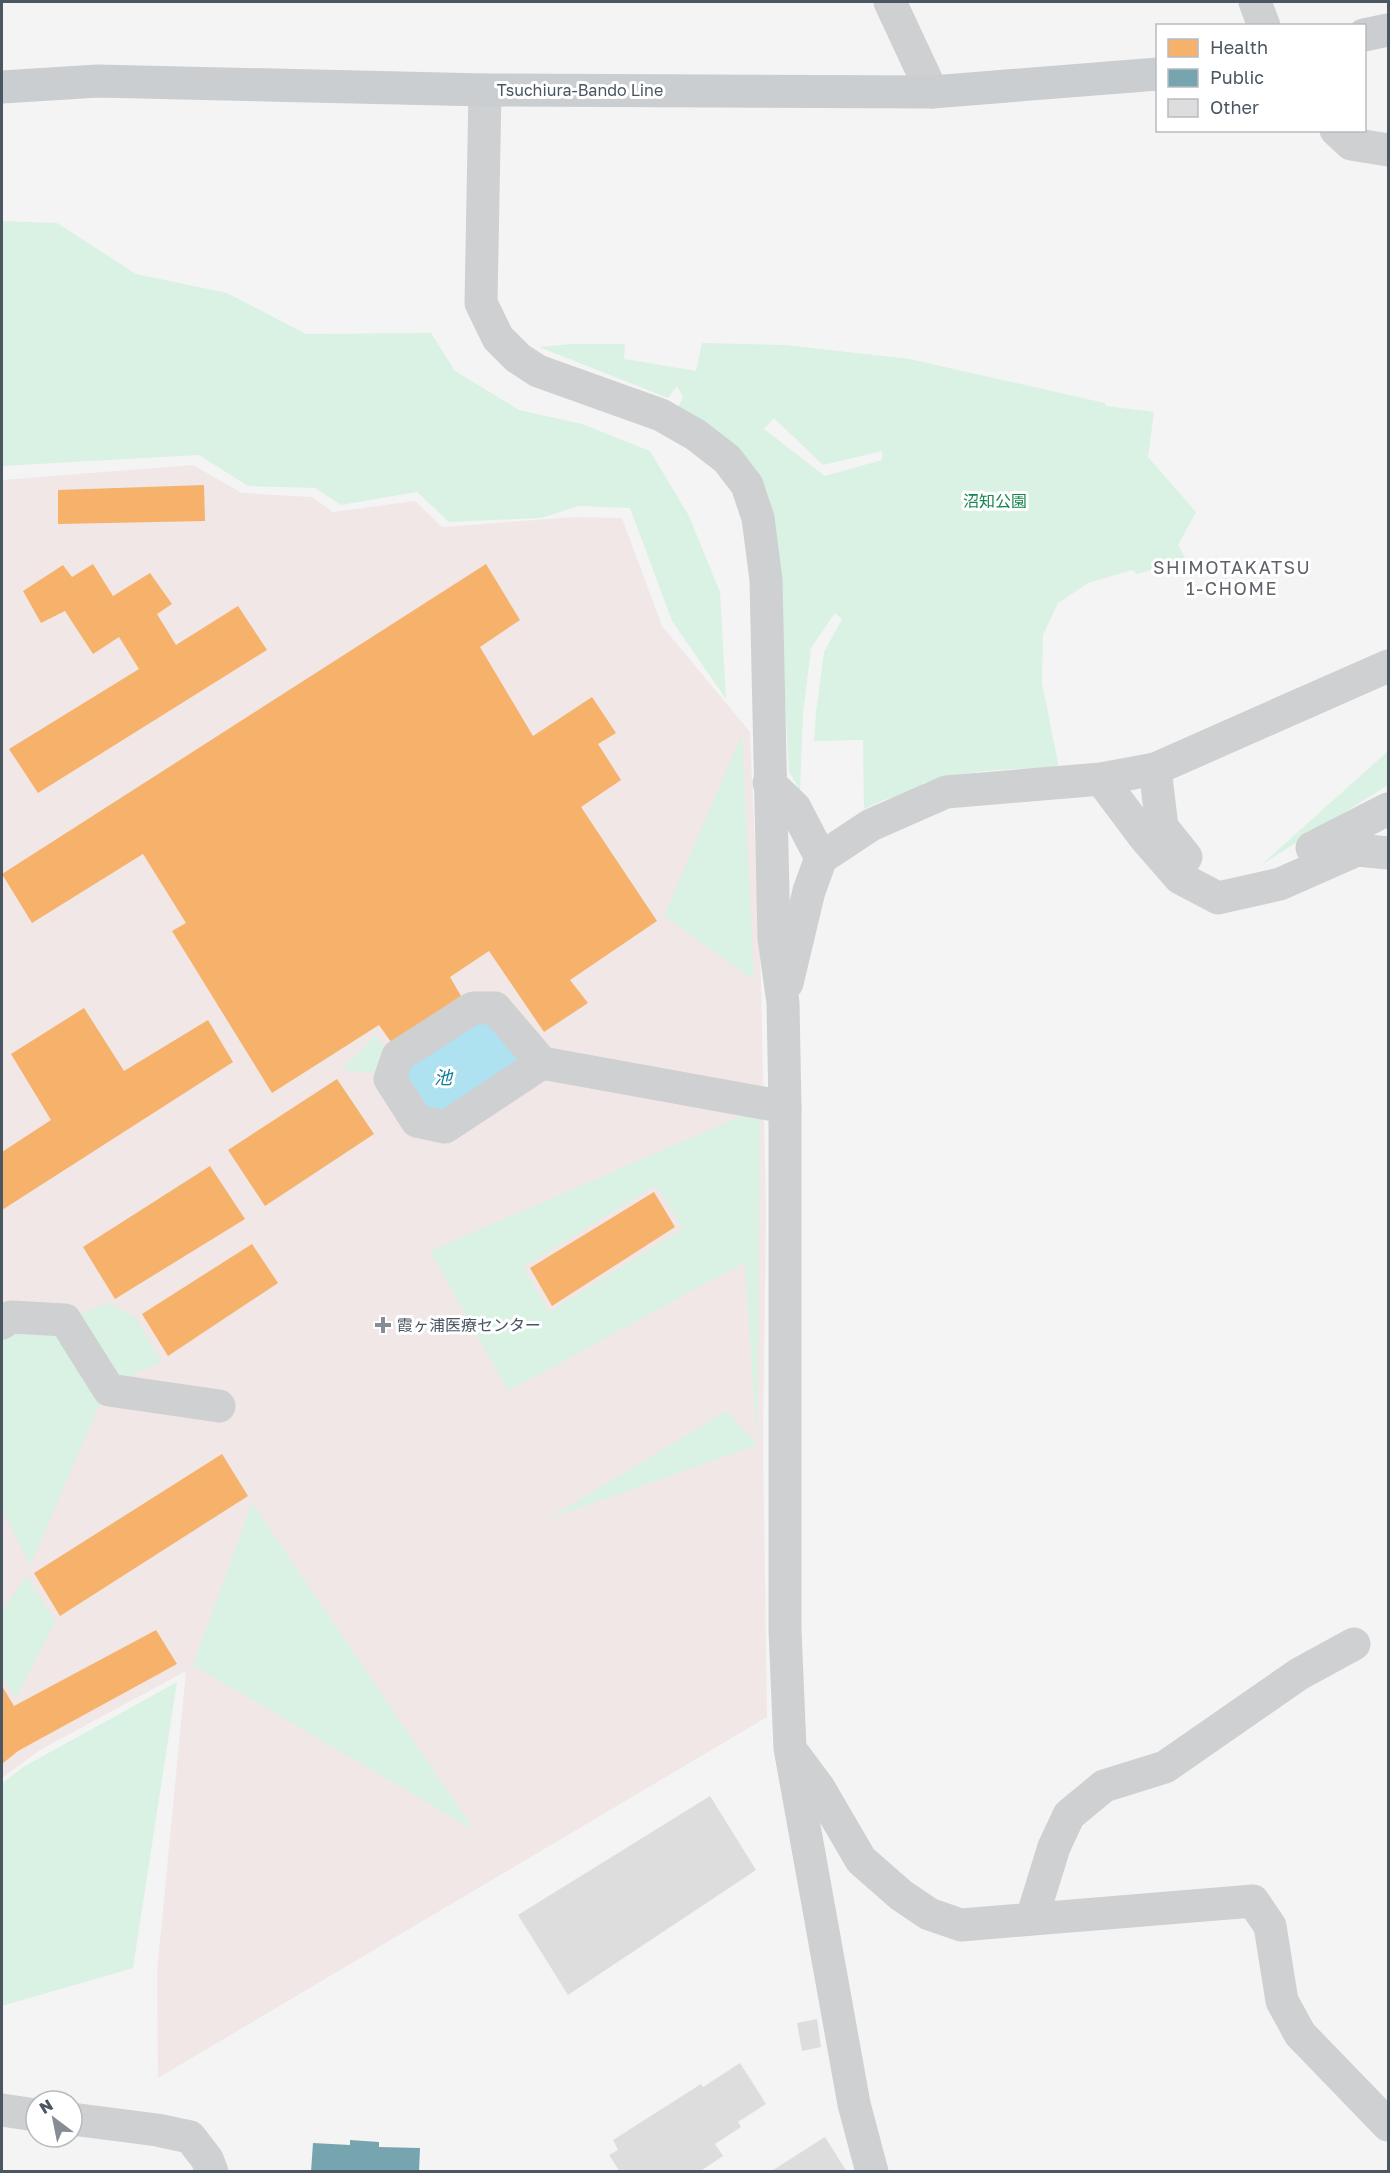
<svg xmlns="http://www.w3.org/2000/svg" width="1390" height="2173" font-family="'Golos Text','Noto Sans JP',sans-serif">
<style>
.medical{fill:#f1e7e6}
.green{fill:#d9f2e3;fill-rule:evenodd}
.water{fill:#aee2f0}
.health{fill:#f6b26b}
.public{fill:#76a5af}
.building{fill:#ddddde}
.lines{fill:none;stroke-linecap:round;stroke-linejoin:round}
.minor{stroke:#ced0d2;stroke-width:33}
.major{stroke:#caced1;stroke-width:33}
.poi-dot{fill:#868d94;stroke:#fff;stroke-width:2}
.labels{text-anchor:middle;stroke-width:6;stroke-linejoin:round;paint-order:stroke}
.street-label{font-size:16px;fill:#4a5661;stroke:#fff}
.park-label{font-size:16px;fill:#17864f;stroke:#fff}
.poi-label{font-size:16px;fill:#4a5661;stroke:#fff;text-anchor:start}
.neighbourhood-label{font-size:18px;letter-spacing:1.5px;fill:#5f6368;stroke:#fff}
.water-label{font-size:18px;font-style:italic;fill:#0c7c9b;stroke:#fff}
</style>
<rect width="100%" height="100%" fill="#f4f4f4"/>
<polygon class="medical" points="193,465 242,493 312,497 333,512 415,501 442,527 575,517 622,518 662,626 750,732 761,982 766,1209 763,1442 767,1717 158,2078 157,1972 186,1671 40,1750 2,1778 2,480"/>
<g class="green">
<polygon points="2,221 57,223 136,274 227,293 306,334 431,333 455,371 519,410 582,424 650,451 689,516 720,592 726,699 672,621 630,508 579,506 541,518 449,522 417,492 341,505 315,488 248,486 199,455 2,466"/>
<path d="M702,343L785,345L909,359L1105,403L1106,406L1154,412L1148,457L1196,512L1178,545L1187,561L1137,574L1132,570L1088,583L1058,603L1043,635L1042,683L1059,768C1013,768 968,770 923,783L921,789L884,800L864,809L863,740L814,741L816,712L824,652L842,619L835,613L811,648L803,713L800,791L789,771L775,525C771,512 770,496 764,484C747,448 712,428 678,408L683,397L677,386L668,398L539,347L572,344H625L624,359L696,371ZM774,418L823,465L882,451V460L825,476L764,429Z"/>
<polygon points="742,734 754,980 664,916"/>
<polygon points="1388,751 1388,785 1261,865"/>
<polygon points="376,1034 388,1053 383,1074 341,1070"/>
<path d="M760,1108L757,1445L548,1519L726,1411L757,1444L745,1262L508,1391L430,1251ZM656,1185L683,1229L549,1312L523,1267Z"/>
<polygon points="110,1303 135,1317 162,1362 112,1384 71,1316"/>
<polygon points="62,1327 103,1396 30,1566 2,1508 2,1333"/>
<polygon points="252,1503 474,1830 193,1665"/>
<polygon points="27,1576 55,1622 16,1698 2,1677 2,1611"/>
<polygon points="177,1682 133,1968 2,2006 2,1783 25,1766"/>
</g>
<polygon class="water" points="492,1016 533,1062 445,1119 423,1115 399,1078 405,1060"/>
<g class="health">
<polygon points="204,485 205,521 58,524 58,490"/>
<polygon points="93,564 113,596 150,573 172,604 157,614 176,645 238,606 267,650 38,793 9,749 139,669 119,637 93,654 65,611 41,623 23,591 63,565 72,577"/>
<polygon points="486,564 520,620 480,647 533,736 592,697 616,733 598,744 621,780 581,807 657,921 570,980 588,1003 544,1032 489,951 450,977 461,996 391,1042 379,1025 272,1093 172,931 186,923 143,854 32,923 2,874"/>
<polygon points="84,1008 124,1071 208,1020 233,1062 2,1210 2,1152 51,1120 11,1054"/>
<polygon points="337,1079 374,1134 265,1206 228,1150"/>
<polygon points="210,1166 245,1219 115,1299 83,1247"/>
<polygon points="654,1192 675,1227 552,1306 530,1268"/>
<polygon points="252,1244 278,1283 168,1356 142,1314"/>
<polygon points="222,1454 248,1496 60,1616 34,1573"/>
<polygon points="156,1630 177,1664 18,1751 2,1764 2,1686 14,1706"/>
</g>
<polygon class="public" points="350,2140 379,2142 379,2147 420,2148 419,2172 311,2172 313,2143 350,2145"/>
<g class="building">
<polygon points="710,1796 756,1870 568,1995 518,1915"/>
<polygon points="817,2019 821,2047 802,2051 797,2023"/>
<polygon points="740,2063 766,2104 738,2122 741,2127 715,2144 723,2156 699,2172 620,2172 609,2155 618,2150 613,2140 701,2084 703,2087"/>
<polygon points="825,2137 847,2172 770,2172"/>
</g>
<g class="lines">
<g class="minor">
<polyline points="890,2 932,92"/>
<polyline points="1255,2 1264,26"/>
<polyline points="485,90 481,303 498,338 518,358 538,371 661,415 696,435 727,459 747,485 758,518 766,580 774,938 783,1003 785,1107 785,1630 790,1748 854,2104 872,2172"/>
<polyline points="1336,130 1351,144 1388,150"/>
<polyline points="1155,769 1162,827 1186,857"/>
<polyline points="1101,779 1146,839 1180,878 1218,898 1280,884 1357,850 1388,853"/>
<polyline points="769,783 795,808 821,858"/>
<polyline points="1312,848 1388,809"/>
<polyline points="787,983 809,891 821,858 871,825 946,792 1101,779 1155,769 1388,666"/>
<polyline points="542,1063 495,1008 473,1008 398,1056 390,1079 417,1121 445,1127 542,1063 785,1107"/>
<polyline points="2,1323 11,1317 65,1320 109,1390 219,1406"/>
<polyline points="796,1757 819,1788 861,1860 901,1895 929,1914 961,1925 1253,1901 1270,1926 1282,2001 1300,2034 1388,2125"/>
<polyline points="1032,1918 1054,1847 1069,1815 1104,1786 1165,1767 1299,1674 1354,1644"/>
<polyline points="2,2110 36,2115"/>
<polyline points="72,2119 157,2130 190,2137 207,2159 212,2172"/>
</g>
<g class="major">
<polyline points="1364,35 1388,30"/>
<polyline points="2,87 98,81 485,90 932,92 1158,74"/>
</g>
</g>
<path class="poi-dot" d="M380 1316h6v6h6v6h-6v6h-6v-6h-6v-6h6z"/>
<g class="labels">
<g class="street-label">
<text x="580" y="96">Tsuchiura-Bando Line</text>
</g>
<g class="park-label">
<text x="995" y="507">沼知公園</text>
</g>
<g class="poi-label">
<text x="397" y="1331">霞ヶ浦医療センター</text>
</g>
<g class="neighbourhood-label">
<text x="1232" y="574">SHIMOTAKATSU<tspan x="1232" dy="21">1-CHOME</tspan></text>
</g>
<g class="water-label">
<text x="443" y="1084">池</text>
</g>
</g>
<rect width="1390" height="2173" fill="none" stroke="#4a5661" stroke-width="6"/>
<rect x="1156" y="24" width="210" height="108" fill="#ffffff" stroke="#b7bbc0" stroke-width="1.5"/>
<rect x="1168" y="39" width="30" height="18" fill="#f6b26b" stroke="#b7bbc0" stroke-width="1.5"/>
<text x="1210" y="54" font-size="18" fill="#4a5661">Health</text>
<rect x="1168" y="69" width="30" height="18" fill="#76a5af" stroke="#b7bbc0" stroke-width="1.5"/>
<text x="1210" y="84" font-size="18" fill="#4a5661">Public</text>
<rect x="1168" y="99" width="30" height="18" fill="#ddddde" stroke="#b7bbc0" stroke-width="1.5"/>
<text x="1210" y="114" font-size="18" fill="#4a5661">Other</text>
<g transform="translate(54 2119) rotate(328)"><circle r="28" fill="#ffffff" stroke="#b7bbc0" stroke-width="1.5"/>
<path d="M0-4.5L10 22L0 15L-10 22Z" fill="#868d94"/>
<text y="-9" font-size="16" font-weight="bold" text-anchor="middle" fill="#4a5661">N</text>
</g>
</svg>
